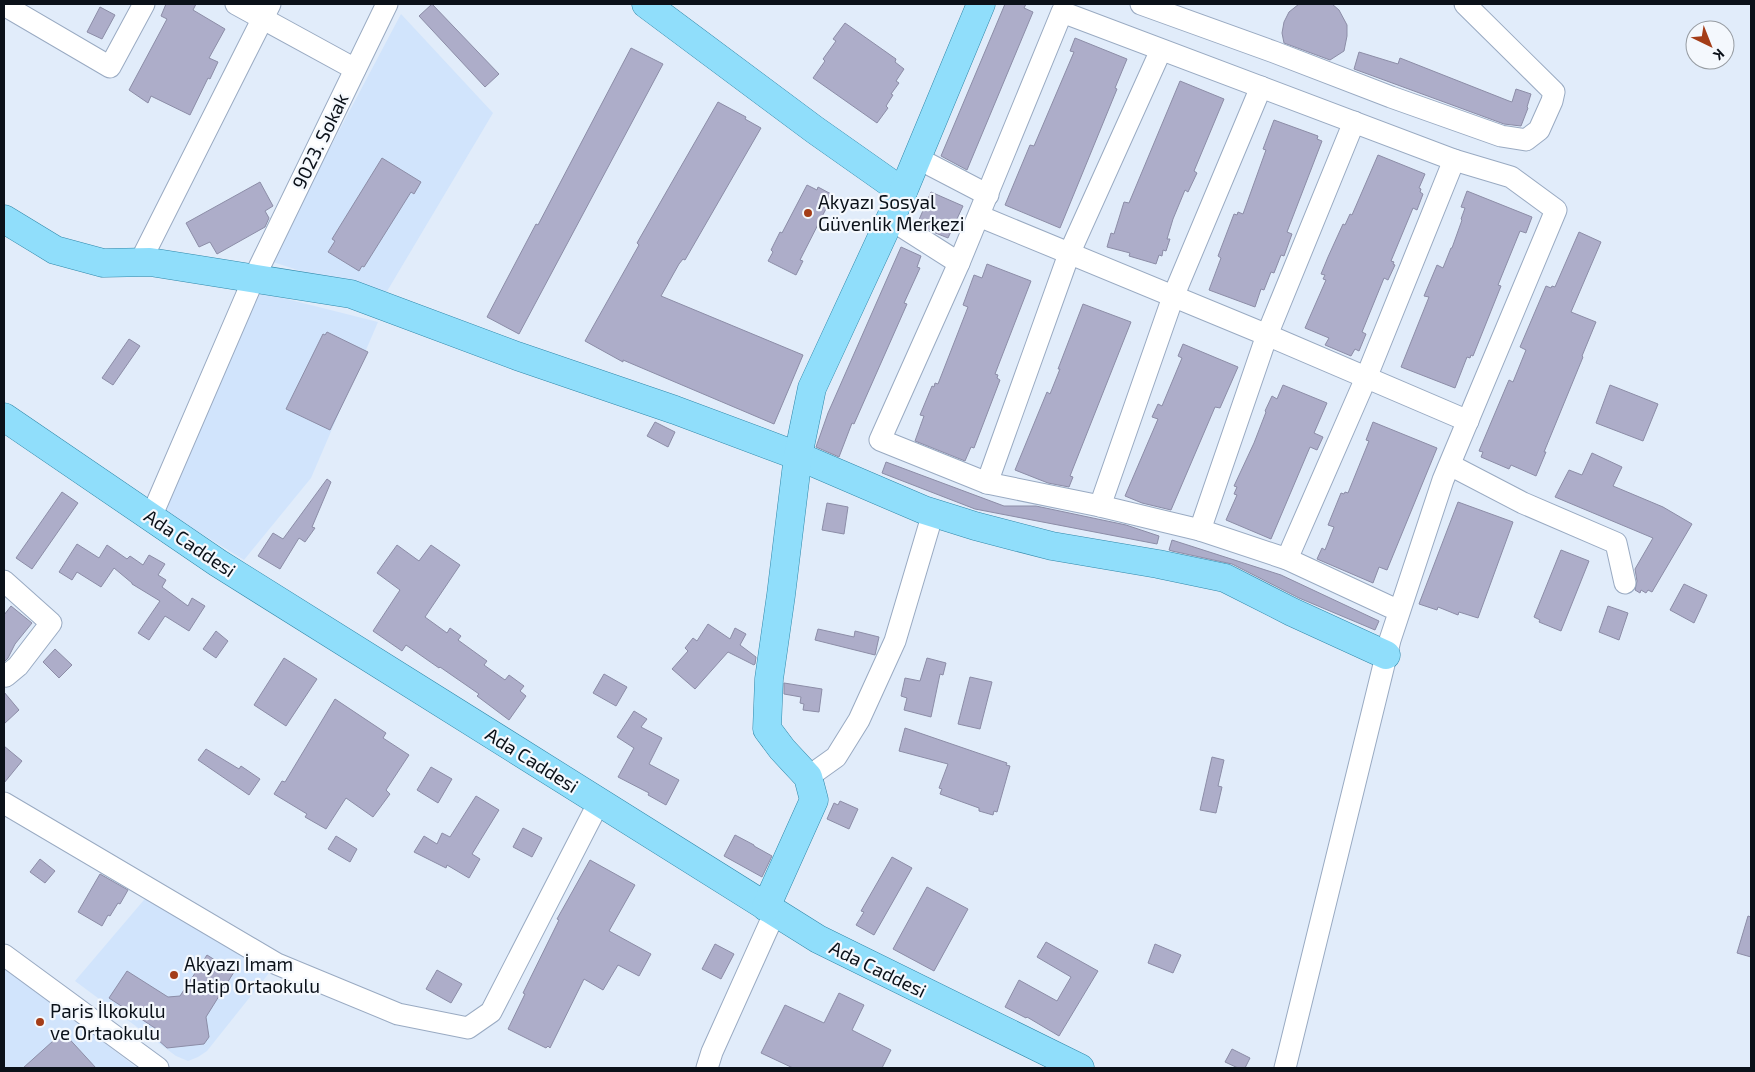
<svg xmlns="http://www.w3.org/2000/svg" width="1755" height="1072" font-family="'Exo 2',sans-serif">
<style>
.built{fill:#d1e4fc}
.building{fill:#adadc9;stroke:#8c8da7}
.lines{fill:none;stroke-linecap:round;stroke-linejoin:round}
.minor-casing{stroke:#99aac2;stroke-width:23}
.major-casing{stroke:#3188aa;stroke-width:29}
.minor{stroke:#fff;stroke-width:21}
.major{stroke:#90defb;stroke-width:28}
.poi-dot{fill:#a43d18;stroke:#f4f8fd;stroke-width:2}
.labels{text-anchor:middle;stroke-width:4.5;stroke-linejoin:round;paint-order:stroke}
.street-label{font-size:19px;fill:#0b1119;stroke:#f4f8fd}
.poi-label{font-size:19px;fill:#0b1119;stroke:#f4f8fd;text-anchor:start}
</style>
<rect width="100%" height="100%" fill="#e1ecfa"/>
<g class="built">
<polygon points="401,14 493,113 383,298 270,261"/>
<polygon points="259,292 378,322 311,478 244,560 163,510"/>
<polygon points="149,894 273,968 207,1051 198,1057 188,1061 176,1056 75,981"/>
<polygon points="4,966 16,975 137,1068 4,1068"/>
</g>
<g class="building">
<polygon points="166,4 196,4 193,10 225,29 209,58 218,62 210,79 208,78 190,115 151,96 148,103 129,90 167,19 161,16"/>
<polygon points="432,4 499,74 485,87 419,16"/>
<polygon points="1005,4 1026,4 1024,8 1033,12 967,170 941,156"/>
<polygon points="1299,4 1332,4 1339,10 1347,25 1347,36 1344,51 1330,60 1284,43 1282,33 1284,22 1289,12"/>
<polygon points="100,7 115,15 102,39 87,32"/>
<polygon points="845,23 896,59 895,62 904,69 896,81 899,83 891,94 893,95 886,106 888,108 877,123 813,78 825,61 823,59 836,41 833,39"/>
<polygon points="1075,38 1127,59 1115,88 1117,89 1060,228 1005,205 1030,145 1034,146 1074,52 1070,51"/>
<polygon points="631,48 663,64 519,334 487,317 536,224 538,225"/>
<polygon points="1359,52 1398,64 1400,58 1509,101 1512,102 1516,89 1531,94 1527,107 1528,108 1521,126 1504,124 1354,69"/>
<polygon points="1180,81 1224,99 1194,171 1197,173 1188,192 1185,190 1173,219 1167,239 1170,239 1166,251 1163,250 1162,256 1159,255 1156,264 1129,256 1130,253 1107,247 1111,233 1114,234 1124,202 1129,203"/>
<polygon points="718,102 746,117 745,119 761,128 685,260 683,259 679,264 661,296 803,355 774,424 623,360 623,362 585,341 639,245 637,243"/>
<polygon points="1274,120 1318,136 1317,139 1322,141 1287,232 1292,234 1284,256 1281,255 1274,273 1271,272 1264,290 1261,289 1255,307 1209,290 1221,258 1218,256 1234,214 1237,215 1238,212 1243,214 1266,150 1263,149"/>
<polygon points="1378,155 1425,174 1419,188 1421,189 1420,192 1423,194 1417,210 1413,208 1391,261 1394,262 1393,264 1395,265 1388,280 1384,278 1362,332 1366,334 1359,351 1355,349 1351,356 1325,345 1329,338 1305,328 1326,280 1323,279 1325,275 1321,274 1328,257 1343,224 1345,225 1350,214 1352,215"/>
<polygon points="382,158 421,182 414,194 411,192 364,267 362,266 359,271 328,252 335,241 332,239"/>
<polygon points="260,182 273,206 265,211 269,218 265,227 217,254 210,242 199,247 186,223"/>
<polygon points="807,185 817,190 818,187 833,195 800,260 803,261 796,275 768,261 773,252 771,250 780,232 782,233"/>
<polygon points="1467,191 1532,217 1526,233 1520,231 1498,285 1501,286 1473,356 1471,355 1470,358 1467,357 1455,388 1401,367 1429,297 1424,296 1437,265 1443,268 1451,248 1452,248 1462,220 1461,219 1465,208 1461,207"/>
<polygon points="931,192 963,206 948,238 933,232 918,222"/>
<polygon points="1579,232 1601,242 1571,312 1596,322 1582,356 1583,357 1544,452 1546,452 1536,476 1511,465 1509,469 1481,457 1483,452 1479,451 1509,380 1513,382 1526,350 1520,347 1546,286 1551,288 1552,286 1555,287"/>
<polygon points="901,247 921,256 917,267 920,268 904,303 907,304 854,424 852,423 839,457 816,447 828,413"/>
<polygon points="987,264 1031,281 995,374 998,375 997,378 1000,380 974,448 971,447 965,461 915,441 924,416 920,415 932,386 934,387 935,383 938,384 968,307 963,305 974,275 982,278"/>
<polygon points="1083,304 1131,322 1070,476 1073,477 1069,487 1048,483 1015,470 1047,392 1050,394 1060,369 1058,369"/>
<polygon points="327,332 368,352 330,430 286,409 323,334 325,335"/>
<polygon points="129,339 140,346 113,385 102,378"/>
<polygon points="1183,344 1238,367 1220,408 1215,407 1171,510 1142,503 1125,496 1158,419 1152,417 1158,404 1162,406 1182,358 1178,356"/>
<polygon points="1283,385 1327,403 1314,433 1323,437 1317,450 1310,447 1271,539 1226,520 1237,495 1234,494 1237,487 1234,486 1254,443 1266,412 1265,411 1272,396 1277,399"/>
<polygon points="1610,385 1658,404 1643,441 1596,423"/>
<polygon points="655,422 675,432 668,447 647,436"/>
<polygon points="1373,422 1437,448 1387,570 1379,567 1373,583 1317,559 1322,548 1325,550 1334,527 1328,525 1341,493 1344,494 1345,492 1348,493 1369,441 1366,440"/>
<polygon points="1592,453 1622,467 1613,486 1663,507 1692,524 1652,592 1648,590 1646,593 1641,590 1640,593 1635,590 1637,581 1635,569 1653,538 1555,497 1569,470 1582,475"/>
<polygon points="886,462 1004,506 1036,506 1126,525 1159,536 1157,544 975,509 882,473"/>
<polygon points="327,479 331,482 312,527 315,528 305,542 299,538 280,569 258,556 273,533 283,539"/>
<polygon points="62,492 78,503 32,569 16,558"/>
<polygon points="1458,502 1513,522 1478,618 1459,612 1458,615 1438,607 1437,610 1419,604"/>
<polygon points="827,503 848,507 844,534 822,530"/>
<polygon points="1172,540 1281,575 1379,621 1375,630 1299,598 1232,564 1172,551 1169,550"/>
<polygon points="77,544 99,558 107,545 127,559 130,556 143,565 149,555 165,564 158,575 166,580 162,587 188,606 192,598 205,606 189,631 165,616 149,640 138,633 160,601 132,584 132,583 114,568 101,587 77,572 72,580 59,572"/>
<polygon points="397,545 419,561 431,545 460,565 425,617 447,633 450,628 461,636 458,640 487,661 484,665 505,680 509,675 524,686 520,691 526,696 509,720 477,696 479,694 440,667 439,668 406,645 402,651 373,631 400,590 377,573"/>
<polygon points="1561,550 1589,561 1561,631 1539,622 1540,620 1534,617"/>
<polygon points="1684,584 1707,595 1694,623 1670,610"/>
<polygon points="11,606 32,623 15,644 8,658 4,662 4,615"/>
<polygon points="1608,606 1628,613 1619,640 1599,632"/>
<polygon points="708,624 730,639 735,628 746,634 740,645 756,657 755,664 754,665 728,652 695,689 672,669 688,651 685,648 693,638 697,641"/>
<polygon points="818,629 854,637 855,631 879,637 875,655 815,640"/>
<polygon points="216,631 228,641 216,658 203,649"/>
<polygon points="55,649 72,665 59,678 43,662"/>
<polygon points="284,658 317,679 286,726 254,705"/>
<polygon points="927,658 946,663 943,675 940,674 931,717 904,710 907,698 901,696 905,678 920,681"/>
<polygon points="604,674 627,687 616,706 593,693"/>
<polygon points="970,677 992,682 980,729 958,724"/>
<polygon points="784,683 822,689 819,712 803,710 804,704 800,703 801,697 784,694"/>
<polygon points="4,692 19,710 4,724"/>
<polygon points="335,699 386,733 383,738 409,755 386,790 390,794 373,817 346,798 326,829 305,817 307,814 274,794 282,781 285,782"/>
<polygon points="634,711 647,719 641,727 662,738 649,764 679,780 666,805 648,795 649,793 618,777 634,748 617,737"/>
<polygon points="905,728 1007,763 1006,765 1010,766 997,812 994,811 993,815 979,811 979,808 940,794 942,789 939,788 948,764 899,751"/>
<polygon points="4,746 22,761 4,783"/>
<polygon points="206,749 239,769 241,766 260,779 249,795 198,760"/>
<polygon points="1212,757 1224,760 1218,786 1222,787 1216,813 1200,810"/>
<polygon points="431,767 452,779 438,803 417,790"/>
<polygon points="476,796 499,810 472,854 480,859 469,878 447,865 446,868 414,852 424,836 437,844 442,833 450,837"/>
<polygon points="840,801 858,809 849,829 827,819 834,803 838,805"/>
<polygon points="523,828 542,838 532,857 513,847"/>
<polygon points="735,835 754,845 754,846 772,856 762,877 724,856"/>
<polygon points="336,836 357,849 350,862 328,849"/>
<polygon points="892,857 912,868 874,935 856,925 864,912 861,911"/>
<polygon points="40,859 55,871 45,883 30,872"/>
<polygon points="590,860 635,885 609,931 651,954 639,976 618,965 603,990 584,979 550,1048 548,1046 546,1048 508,1029 525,994 523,993 559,920 557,919"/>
<polygon points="100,874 128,890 120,904 118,903 110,916 108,915 102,926 78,912"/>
<polygon points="927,887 968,909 934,971 893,949"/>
<polygon points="1748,916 1751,917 1751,957 1737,953"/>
<polygon points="1046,942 1098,971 1059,1036 1027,1017 1026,1018 1005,1007 1019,980 1057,1001 1071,977 1037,957"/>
<polygon points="715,944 734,954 721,979 702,969"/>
<polygon points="1155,944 1181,955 1173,973 1148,963"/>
<polygon points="207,955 234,972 206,1017 209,1037 204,1044 167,1048 157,1039 161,1032 109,998 127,971 168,997 180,996"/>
<polygon points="437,970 462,984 451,1003 426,989"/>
<polygon points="839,993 864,1005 852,1030 891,1050 882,1068 793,1068 761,1053 785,1005 824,1023"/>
<polygon points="63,1032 96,1068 23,1068"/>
<polygon points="1232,1049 1250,1058 1245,1068 1238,1068 1225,1062"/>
</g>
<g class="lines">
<g class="minor-casing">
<g id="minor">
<polyline points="236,4 355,69"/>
<polyline points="1141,4 1274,52 1391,97 1501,136 1526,140 1539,130 1552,101 1554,92 1465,4"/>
<polyline points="4,5 110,67 144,4"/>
<polyline points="917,158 988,195"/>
<polyline points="979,216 1267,335 1468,421"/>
<polyline points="890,219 959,263"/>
<polyline points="140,262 270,4"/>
<polyline points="1450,465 1523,503 1616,543 1625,583"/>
<polyline points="987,483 1069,254 1161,50"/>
<polyline points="1100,506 1173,297 1261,87"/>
<polyline points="151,517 254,278 387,4"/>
<polyline points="1200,530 1267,335 1354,122"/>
<polyline points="1287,559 1366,378 1454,160"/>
<polyline points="4,581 51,623 18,666 6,676 4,675"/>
<polyline points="808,777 836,757 859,720 895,641 933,513"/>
<polyline points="4,803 277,964 398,1014 468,1028 491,1012 599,802"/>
<polyline points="4,955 158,1068"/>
<polyline points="707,1068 712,1052 775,912"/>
<polyline points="1285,1068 1390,640 1443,480 1556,210 1511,177 1454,160 1062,12 959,263 880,440 987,483 1100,506 1200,530 1287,559 1399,611"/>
</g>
</g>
<g class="major-casing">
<g id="major">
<polyline points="646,4 815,130 903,192"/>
<polyline points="4,219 55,250 103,263 150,262 351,294 517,356 675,410 798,456 924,510 975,526 1052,546 1158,564 1225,578 1292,612 1386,655"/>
<polyline points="4,417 218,563 818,939 1080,1068"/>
<polyline points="766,907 814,800 808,777 782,749 767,729 769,679 781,595 798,456 812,388 905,187 981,4"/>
</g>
</g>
<use href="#minor" class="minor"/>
<use href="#major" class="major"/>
</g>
<g class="poi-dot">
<circle cx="808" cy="213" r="5"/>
<circle cx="174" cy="975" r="5"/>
<circle cx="40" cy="1022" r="5"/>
</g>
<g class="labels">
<g class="street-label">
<text transform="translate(320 141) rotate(-64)" y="7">9023. Sokak</text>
<text transform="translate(190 543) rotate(34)" y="7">Ada Caddesi</text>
<text transform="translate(532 760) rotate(32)" y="7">Ada Caddesi</text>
<text transform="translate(878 969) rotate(26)" y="7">Ada Caddesi</text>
</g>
<g class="poi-label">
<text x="818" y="209">Akyazı Sosyal<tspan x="818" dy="22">Güvenlik Merkezi</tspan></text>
<text x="184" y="971">Akyazı İmam<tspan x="184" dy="22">Hatip Ortaokulu</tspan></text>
<text x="50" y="1018">Paris İlkokulu<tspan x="50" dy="22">ve Ortaokulu</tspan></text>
</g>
</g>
<rect width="1755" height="1072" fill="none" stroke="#0b1119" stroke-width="10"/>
<g transform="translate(1710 45) rotate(137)"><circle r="24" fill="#f4f8fd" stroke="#979ca2"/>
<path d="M0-4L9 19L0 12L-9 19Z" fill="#a43d18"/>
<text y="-8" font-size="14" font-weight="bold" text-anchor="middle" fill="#0b1119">K</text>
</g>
</svg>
